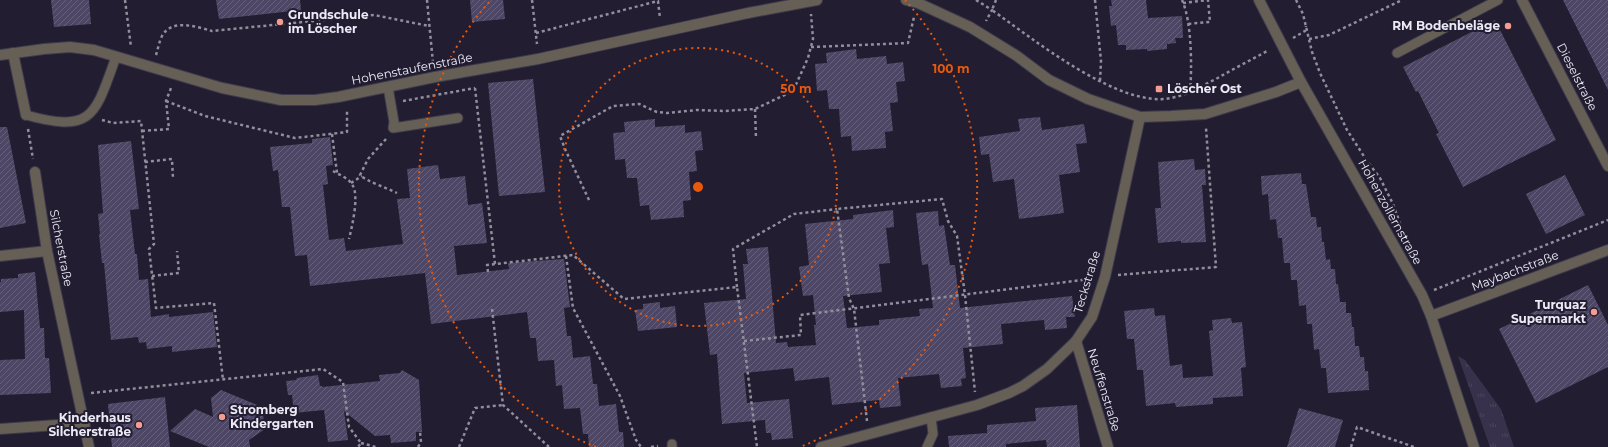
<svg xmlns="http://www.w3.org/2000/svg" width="1608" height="447" font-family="Montserrat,sans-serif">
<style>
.grass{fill:url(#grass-tufts)}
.building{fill:url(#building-hatch)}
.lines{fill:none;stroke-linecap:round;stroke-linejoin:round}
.lane-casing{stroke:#3e3a4c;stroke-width:11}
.street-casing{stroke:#3e3a4c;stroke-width:12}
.path{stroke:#918e9d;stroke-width:2.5;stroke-dasharray:3 3;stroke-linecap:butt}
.lane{stroke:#655f56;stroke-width:9}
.street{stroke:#655f56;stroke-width:10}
.ring{fill:none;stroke:#e8590c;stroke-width:2;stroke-dasharray:2 4}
.poi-dot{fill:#f59c91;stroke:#221d30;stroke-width:1.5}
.labels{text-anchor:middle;stroke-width:4;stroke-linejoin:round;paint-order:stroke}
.poi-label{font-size:12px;font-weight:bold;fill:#eceaf7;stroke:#221d30;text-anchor:start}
.street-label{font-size:12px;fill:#eceaf7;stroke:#221d30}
.centre{fill:#e8590c;stroke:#221d30;stroke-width:2}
.ring-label{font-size:12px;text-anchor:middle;font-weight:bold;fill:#e8590c;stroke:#221d30;stroke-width:4;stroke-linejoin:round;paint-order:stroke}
</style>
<defs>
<pattern id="grass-tufts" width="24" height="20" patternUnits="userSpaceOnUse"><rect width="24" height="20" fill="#37314b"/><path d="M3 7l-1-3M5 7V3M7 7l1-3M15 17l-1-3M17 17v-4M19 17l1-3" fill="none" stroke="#4a455d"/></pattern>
<pattern id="building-hatch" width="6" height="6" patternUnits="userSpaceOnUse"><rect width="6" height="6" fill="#4d4765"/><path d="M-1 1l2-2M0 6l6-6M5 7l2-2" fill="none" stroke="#67627c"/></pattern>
</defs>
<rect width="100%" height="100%" fill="#221d30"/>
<polygon class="grass" points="1458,356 1465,360 1501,409 1514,447 1490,447"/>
<g class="building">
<polygon points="51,0 89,0 91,24 54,27"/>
<polygon points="216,0 300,0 301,10 219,19"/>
<polygon points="470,0 503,0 505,19 472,22"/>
<polygon points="1111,0 1146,0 1148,18 1182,16 1183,38 1175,38 1176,43 1167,44 1167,49 1147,51 1147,49 1126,50 1126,45 1118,45 1116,25 1111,26 1109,6 1112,6"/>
<polygon points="1563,0 1608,0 1608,90"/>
<polygon points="1495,20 1556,140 1463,187 1436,134 1439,133 1418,91 1416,92 1403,67"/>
<polygon points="856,49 857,59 886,56 887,64 903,62 905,81 896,82 898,102 890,103 893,131 885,132 886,148 852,151 851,136 841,137 839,109 829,109 827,90 817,91 815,64 827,63 826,53"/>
<polygon points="533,79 545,192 499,196 488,83"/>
<polygon points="1040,117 1042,130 1084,124 1087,143 1076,144 1080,172 1059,175 1064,213 1019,219 1014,179 993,182 989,154 981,155 979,137 1020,131 1018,119"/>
<polygon points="655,119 655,127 685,125 685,133 701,131 703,150 695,151 697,171 689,172 691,200 683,201 684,217 651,220 649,205 640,206 637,178 627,178 625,159 615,160 613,133 625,132 624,122"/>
<polygon points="0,127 7,127 26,223 0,228"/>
<polygon points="330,137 333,165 326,166 328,184 323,185 329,240 344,238 346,251 403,244 397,199 410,198 407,169 438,165 440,179 465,176 468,205 482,203 487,243 454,246 457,275 509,269 508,263 564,259 570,307 564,308 567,336 571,336 573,358 590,356 593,384 597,384 599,406 616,404 619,432 623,432 624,447 589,447 588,434 583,434 580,408 564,409 562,385 556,386 554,360 538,361 536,338 530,338 527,312 431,324 425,273 310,286 307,255 295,256 290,207 282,207 278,170 273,171 270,147 312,143 312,139"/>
<polygon points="131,141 139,209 130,210 135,254 137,254 139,280 148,279 151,317 169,314 169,317 213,312 217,347 172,352 172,346 147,349 146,342 139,343 138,337 111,340 104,263 102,263 99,234 100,234 98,214 103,213 98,145"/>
<polygon points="1194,159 1195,170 1205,169 1206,185 1202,185 1206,242 1181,243 1181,241 1158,243 1155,208 1161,208 1158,162"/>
<polygon points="1301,173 1302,184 1306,184 1311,217 1316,217 1317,227 1321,227 1322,242 1324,242 1326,260 1330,259 1331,269 1335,269 1336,284 1338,284 1340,302 1346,302 1346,313 1351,313 1352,327 1354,327 1355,346 1359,346 1360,357 1364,357 1365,371 1368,371 1369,390 1328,393 1326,368 1321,368 1319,349 1314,350 1312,324 1307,324 1306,305 1299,306 1297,280 1291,280 1290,263 1284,263 1282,238 1278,238 1276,219 1270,220 1268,194 1262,195 1261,176"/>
<polygon points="1565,175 1585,215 1546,234 1526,194"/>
<polygon points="893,210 894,227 886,228 890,263 879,264 882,292 843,296 847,328 879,325 879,320 920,316 919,309 933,308 928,264 922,265 916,213 938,211 939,226 944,225 950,265 955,265 960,308 1072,296 1075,317 1066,317 1067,328 1045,330 1044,320 1001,324 1003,344 963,348 966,378 961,379 962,386 941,388 939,374 898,378 901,406 880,408 879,400 832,405 829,377 795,381 793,368 744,373 747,403 789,399 793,438 772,440 771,433 766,433 765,420 722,424 717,354 710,355 704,303 746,299 743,264 748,264 746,249 768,247 776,343 787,342 788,347 816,345 814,325 816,325 813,295 803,296 799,267 809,265 805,224 853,219 853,215"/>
<polygon points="35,272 40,328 44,328 45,358 49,358 51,393 0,395 0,360 25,359 24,310 0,312 0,282 1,282 1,279 18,278 18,274"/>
<polygon points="1588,285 1608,325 1608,367 1536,403 1499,329"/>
<polygon points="660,302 660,308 675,306 677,327 638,331 635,310 643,309 643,304"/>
<polygon points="1154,308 1155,316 1165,315 1170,366 1182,364 1183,378 1213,376 1209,331 1213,330 1212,320 1231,318 1232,323 1242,322 1246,367 1241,368 1243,396 1213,398 1213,404 1176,407 1175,403 1146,406 1143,370 1137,370 1134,339 1127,339 1124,311"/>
<polygon points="402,370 419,380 422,432 416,432 416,441 391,443 390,435 375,436 344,411 348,440 328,442 324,410 294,413 292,395 288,395 286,381 296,380 297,378 318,375 320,386 322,386 322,387 380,381 379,375 400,373"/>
<polygon points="221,390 262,407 265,429 249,440 250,447 209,447 170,431 195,409 213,417 211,398"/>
<polygon points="165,397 170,447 112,447 108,404"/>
<polygon points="1077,405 1080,447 1047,447 1046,440 1006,444 1006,447 949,447 948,436 987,433 987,425 1036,421 1035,408"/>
<polygon points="1299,408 1343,420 1335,447 1287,447"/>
</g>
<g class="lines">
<g class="lane-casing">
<g id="lane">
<polyline points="1397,53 1498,0"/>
<polyline points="388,87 394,122 393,128 458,118"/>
<path d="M26,115C94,134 95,114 116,57"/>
<polyline points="672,444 672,447"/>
<polyline points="927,447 933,434 931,417"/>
</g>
</g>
<g class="street-casing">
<g id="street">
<polyline points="906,0 918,3 970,27 1017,56 1049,80 1088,99 1140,117 1171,116 1205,114 1276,92 1301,82"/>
<polyline points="1259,0 1301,82 1422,295 1431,316 1474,447"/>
<polyline points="1522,0 1608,166"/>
<polyline points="13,53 26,115"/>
<polyline points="0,55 44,49 70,47 94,50 222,88 281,100 315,100 338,97 435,77 538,59 748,13 817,0"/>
<polyline points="35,172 47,251 89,447"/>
<polyline points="0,256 47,251"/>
<polyline points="1431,316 1608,250"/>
<polyline points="1076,341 1108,447"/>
<polyline points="0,429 85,423"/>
<polyline points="821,447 977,405 1009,393 1023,386 1047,369 1076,341 1092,317 1105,277 1140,117"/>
</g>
</g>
<g class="path">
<polyline points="125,0 131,47"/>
<polyline points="427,0 433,63"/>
<polyline points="532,0 537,44"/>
<polyline points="976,0 992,10 986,21"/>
<path d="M996,0L992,10C1033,39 1120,109 1171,98C1188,95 1201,86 1216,79C1233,69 1251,60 1269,50"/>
<polyline points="1095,0 1101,61 1100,81"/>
<path d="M1182,0C1192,22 1192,68 1190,93"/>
<polyline points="1296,0 1303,14 1312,52 1320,73 1347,130 1367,161 1380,178 1393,204 1402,229"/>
<polyline points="1183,3 1208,0 1210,22 1187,24"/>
<polyline points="536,33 658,1 660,18"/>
<polyline points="1293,38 1305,31 1306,26"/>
<polyline points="1309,39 1329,35 1402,0"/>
<polyline points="811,47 908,43 914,17"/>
<path d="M156,55C158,49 159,42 162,36C172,18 197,27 212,31L374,15L429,26"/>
<polyline points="475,88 495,264"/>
<polyline points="166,101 205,116 295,138 347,132 347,109"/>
<polyline points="403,101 475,88"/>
<polyline points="755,109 756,138"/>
<polyline points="102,120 113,123 141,121 154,244 149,249 156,308 214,303 223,380"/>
<polyline points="28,129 33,159"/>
<polyline points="142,131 169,129 166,101 171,88"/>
<polyline points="332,134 337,173"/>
<path d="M386,139L368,159L360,175C366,181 387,188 397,193"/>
<polyline points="145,162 172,159 173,179"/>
<path d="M333,171C340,175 350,179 353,186C359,197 352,227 349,239"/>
<polyline points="351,183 362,176"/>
<polyline points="589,200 565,149 560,136 613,106 639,104 657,112 667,113 697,110 724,111 755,109 793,91 808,58 813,39 811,14"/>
<polyline points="566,256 573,308 620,396 636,440 641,447"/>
<polyline points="488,272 487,265 573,255 624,299 737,287 757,447"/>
<polyline points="1118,275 1216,267 1206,128"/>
<polyline points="152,276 179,273 177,251"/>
<polyline points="737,287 733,249 794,214 837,209"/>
<polyline points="1434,290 1608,220"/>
<polyline points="492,309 503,405 549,447"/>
<polyline points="744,341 801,335 800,315 1090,279"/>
<polyline points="91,393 323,369 343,382 349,427 361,443 358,447"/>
<polyline points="867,421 854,309 849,298 837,209 942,199 948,221 957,236 965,295 975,392"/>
<polyline points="361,443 376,447"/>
<polyline points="418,447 421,442 420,432"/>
<polyline points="459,447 475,408 503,405"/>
<polyline points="651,447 658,446"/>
<polyline points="1351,447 1357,427 1414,447"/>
</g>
<use href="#lane" class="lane"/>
<use href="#street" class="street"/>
</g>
<g class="ring">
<circle cx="698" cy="187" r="139"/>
<path d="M596 447A279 279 0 0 1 491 0M905 0A279 279 0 0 1 800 447"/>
</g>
<g class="poi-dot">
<circle cx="280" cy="22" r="4"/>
<circle cx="1508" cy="26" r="4"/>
<rect x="1155" y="85" width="8" height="8" rx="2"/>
<circle cx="1594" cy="312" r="4"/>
<circle cx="222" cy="417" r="4"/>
<circle cx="139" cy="425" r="4"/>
</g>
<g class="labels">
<g class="poi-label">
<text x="288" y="19">Grundschule<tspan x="288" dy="14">im Löscher</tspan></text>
<text x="1500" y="30" text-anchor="end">RM Bodenbeläge</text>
<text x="1167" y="93">Löscher Ost</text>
<text x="1586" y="309" text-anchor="end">Turquaz<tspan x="1586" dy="14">Supermarkt</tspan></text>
<text x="230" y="414">Stromberg<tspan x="230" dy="14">Kindergarten</tspan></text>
<text x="131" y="422" text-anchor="end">Kinderhaus<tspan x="131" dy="14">Silcherstraße</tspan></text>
</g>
<g class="street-label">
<text transform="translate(412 69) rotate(-11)" y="4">Hohenstaufenstraße</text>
<text transform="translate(1577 77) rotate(63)" y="4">Dieselstraße</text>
<text transform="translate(1390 212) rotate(61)" y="4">Hohenzollernstraße</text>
<text transform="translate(61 248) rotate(79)" y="4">Silcherstraße</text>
<text transform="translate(1515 271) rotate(-21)" y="4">Maybachstraße</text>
<text transform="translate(1087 282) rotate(-73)" y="4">Teckstraße</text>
<text transform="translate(1104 390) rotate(73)" y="4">Neuffenstraße</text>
</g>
</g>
<circle cx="698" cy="187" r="6" class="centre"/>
<g class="ring-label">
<text x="951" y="73">100 m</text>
<text x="796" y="93">50 m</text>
</g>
</svg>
